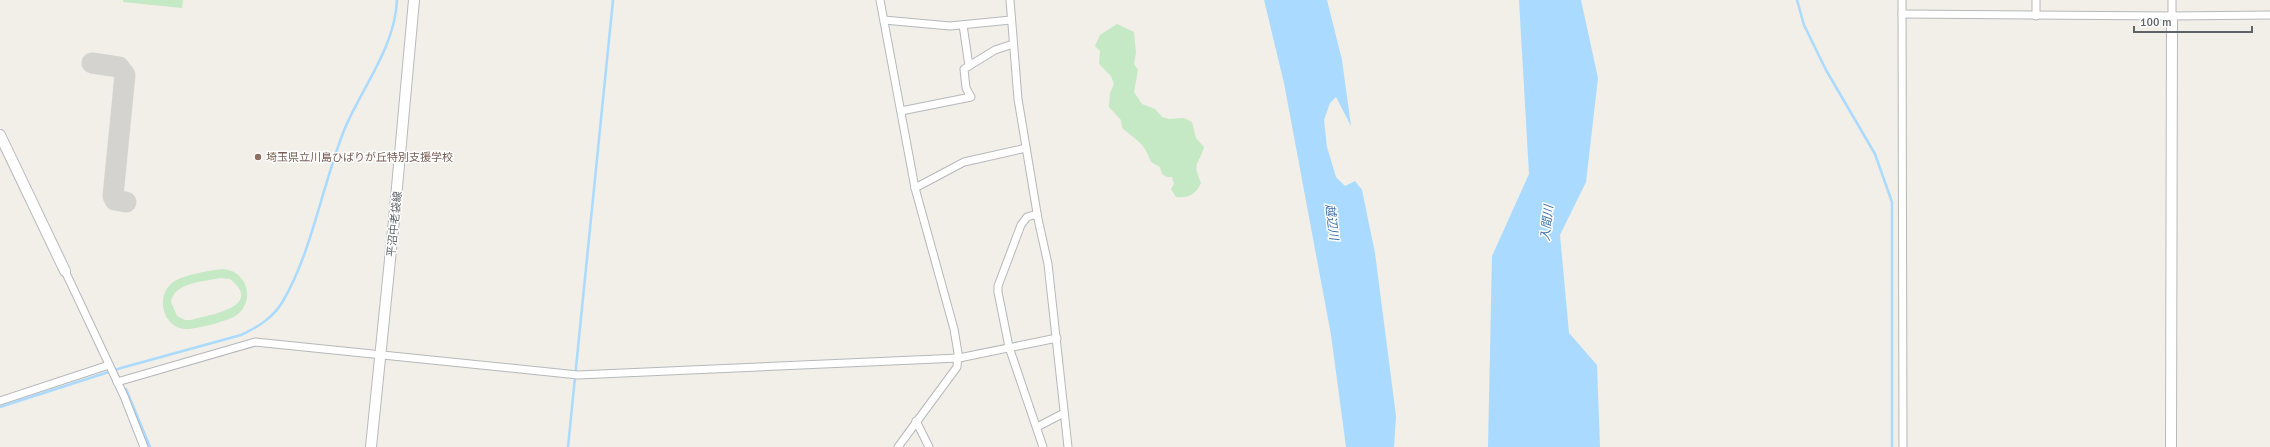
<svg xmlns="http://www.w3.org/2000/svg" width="2270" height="447" font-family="Signika,'Noto Sans JP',sans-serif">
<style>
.green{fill:#c5e8c5;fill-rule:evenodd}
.water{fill:#aadaff}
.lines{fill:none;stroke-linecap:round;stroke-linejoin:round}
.stream{stroke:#aadaff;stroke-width:2.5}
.taxiway{stroke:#d4d3d0;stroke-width:21}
.street-casing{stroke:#b5b8bc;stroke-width:9}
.secondary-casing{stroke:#b6babf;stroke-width:12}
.street{stroke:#fff;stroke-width:7}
.secondary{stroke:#fff;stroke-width:10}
.education-dot{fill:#8d6e63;stroke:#fff;stroke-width:1.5}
.labels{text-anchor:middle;stroke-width:3;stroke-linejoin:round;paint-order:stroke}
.education-label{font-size:11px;fill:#785e54;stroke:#fff;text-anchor:start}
.street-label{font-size:11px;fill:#5f6368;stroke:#fff}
.water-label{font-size:12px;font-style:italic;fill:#4174aa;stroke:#fff}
</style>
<rect width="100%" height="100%" fill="#f1efe8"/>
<g class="green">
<polygon points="123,0 183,0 182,8 123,2"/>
<path d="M1117,24L1134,32L1136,53L1134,64L1138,70L1134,92L1142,104L1155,109L1162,117L1169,119L1184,118L1192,122L1196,138L1204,147C1198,167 1192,161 1201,183C1195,195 1189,198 1176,197L1171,189L1174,184L1172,177H1167L1162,174L1160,167L1151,162C1144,142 1137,141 1122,128L1121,120L1109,107L1110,93L1114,84L1111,76L1099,64L1100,51L1095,46L1100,35Z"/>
<path d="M224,269C247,272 255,299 238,314C231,321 196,329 186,329C163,328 155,297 172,283C181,275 212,270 224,269ZM220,278L230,279C265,307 209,315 191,320H185L177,316L171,302C174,282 203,282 220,278Z"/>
</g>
<g class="water">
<polygon points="1264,0 1327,0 1342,60 1351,126 1336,97 1330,103 1324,120 1327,147 1336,177 1345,186 1355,181 1362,190 1375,253 1396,416 1394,447 1346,447 1331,335 1284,83"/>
<polygon points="1519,0 1581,0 1598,78 1586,182 1560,235 1569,333 1597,365 1600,447 1488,447 1492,256 1529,174"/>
</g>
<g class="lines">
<g class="stream">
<polyline points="1797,0 1804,25 1826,70 1875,154 1892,202 1892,447"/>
<polyline points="126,389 150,447"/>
<path d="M0,407L121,368L241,335C258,327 273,318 283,301C312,252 323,182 345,128C363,86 395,47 397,0"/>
<polyline points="568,447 613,0"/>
</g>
<polyline class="taxiway" points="92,63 119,67 125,75 113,196 115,200 126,202"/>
<g class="street-casing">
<g id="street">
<polyline points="880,0 915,188 954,329 958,353 957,367 898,447"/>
<polyline points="1010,0 1018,99 1038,219 1048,264 1068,447"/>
<polyline points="1902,0 1903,447"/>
<polyline points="2172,0 2172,16"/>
<polyline points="1902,14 2172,16 2270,15"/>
<polyline points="2036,16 2036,0"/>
<polyline points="884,20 950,26 1011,20"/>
<polyline points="963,25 969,66"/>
<polyline points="901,111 971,97 966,88 964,69 995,50 1013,44"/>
<polyline points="915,188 964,162 1026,148"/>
<polyline points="1037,214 1027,217 1021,225 998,286 998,292 1009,347 1043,447"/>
<polyline points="65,271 124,396 144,447"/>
<polyline points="117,382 255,342 578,375 959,358 1057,338"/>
<polyline points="0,401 109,365"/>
<polyline points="916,421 929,447"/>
<polyline points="1037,427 1064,413"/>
</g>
</g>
<g class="secondary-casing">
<g id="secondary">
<polyline points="0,135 65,271"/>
<polyline points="371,447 394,220 414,0"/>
<polyline points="2171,447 2172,16"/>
</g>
</g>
<use href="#street" class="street"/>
<use href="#secondary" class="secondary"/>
</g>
<circle class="education-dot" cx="258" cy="157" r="4"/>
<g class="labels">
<g class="education-label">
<text x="266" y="161">埼玉県立川島ひばりが丘特別支援学校</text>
</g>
<g class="street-label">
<text transform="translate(394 224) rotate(-84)" y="4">平沼中老袋線</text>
</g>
<g class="water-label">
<text transform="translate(1332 222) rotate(83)" y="4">越辺川</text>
<text transform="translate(1547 223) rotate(-84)" y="4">入間川</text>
</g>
</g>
<path d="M2134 26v6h118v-6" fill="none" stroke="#5f6368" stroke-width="2"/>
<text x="2140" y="26" font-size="12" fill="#5f6368" stroke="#ffffff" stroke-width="3" paint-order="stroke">100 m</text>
</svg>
